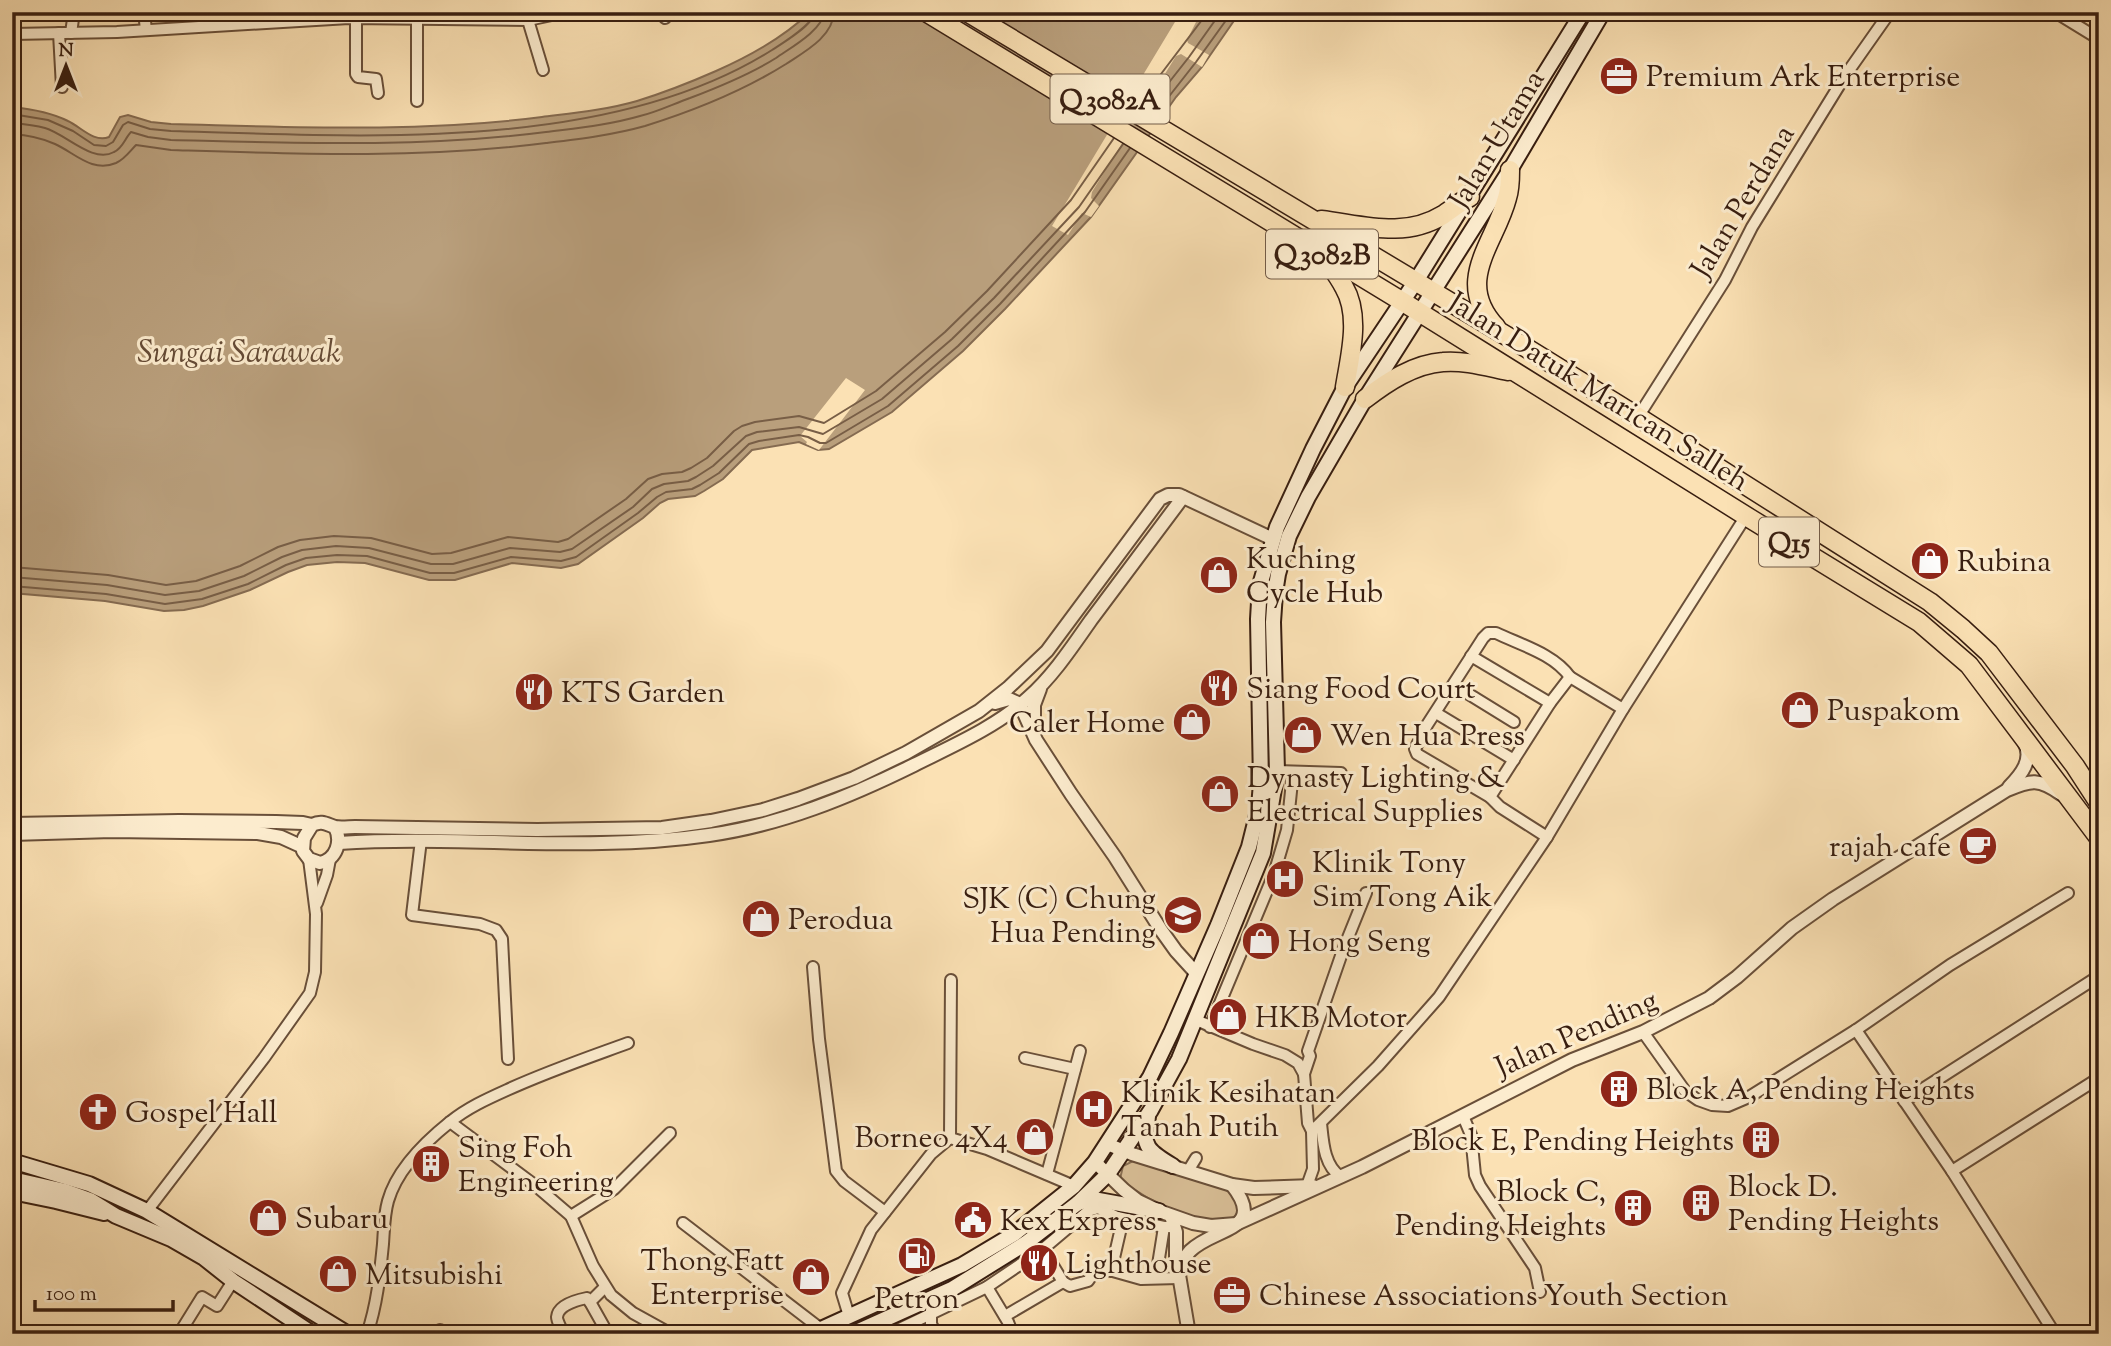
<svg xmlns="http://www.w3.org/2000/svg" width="2111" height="1346" font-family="'Sorts Mill Goudy',serif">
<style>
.green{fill:#dac098;stroke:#896f54;stroke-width:2}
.water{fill:#b99f7c;stroke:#856b51;stroke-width:2}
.pier{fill:#fbe1b4}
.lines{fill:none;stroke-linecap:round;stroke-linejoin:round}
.shore{stroke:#785e46;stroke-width:2}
.minor-casing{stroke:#694f39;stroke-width:14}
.tertiary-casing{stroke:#694f39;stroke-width:16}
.secondary-casing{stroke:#381e10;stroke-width:18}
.trunk-casing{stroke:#381e10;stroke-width:21}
.minor{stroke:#fcecce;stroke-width:10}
.tertiary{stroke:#fcecce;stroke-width:12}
.secondary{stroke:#fcecce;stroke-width:14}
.trunk{stroke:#fbe1b4;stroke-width:18}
.labels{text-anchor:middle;stroke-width:6;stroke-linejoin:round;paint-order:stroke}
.shield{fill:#fcecce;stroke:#735c49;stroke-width:2}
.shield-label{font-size:28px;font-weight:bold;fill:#381e10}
.poi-label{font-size:30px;fill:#381e10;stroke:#fcecce;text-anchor:start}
.street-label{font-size:30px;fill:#381e10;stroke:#fcecce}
.water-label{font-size:32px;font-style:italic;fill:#654b36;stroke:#fcecce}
</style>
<rect width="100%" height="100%" fill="#fbe1b4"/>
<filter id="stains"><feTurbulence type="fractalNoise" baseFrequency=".00286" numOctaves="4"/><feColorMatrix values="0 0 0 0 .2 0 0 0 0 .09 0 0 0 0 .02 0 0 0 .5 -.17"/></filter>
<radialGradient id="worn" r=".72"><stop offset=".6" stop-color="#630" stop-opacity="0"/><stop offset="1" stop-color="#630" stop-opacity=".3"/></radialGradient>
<path class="green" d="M1133,1161L1222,1188L1233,1193L1239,1209L1235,1217C1200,1230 1148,1201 1120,1179L1123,1166Z"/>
<path class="water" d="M810,12H1240L1202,67L1176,97L1091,217L1005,309L963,351L892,412L829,449L818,450L799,442L752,450L723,479L704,491L695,496L668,499L660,503L643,518L578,564L561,568L512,563L455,580H429L365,563L337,562L307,565L288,572L250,590L203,606L184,610L164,611L105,601L12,593V107C32,109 50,112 68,121C81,127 94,143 109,137L120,117L128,115L151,122L171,124C295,127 419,133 542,117C574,113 606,110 637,101C663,93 691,82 716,71C750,56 783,38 810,12Z"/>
<g class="pier">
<polygon points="1181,12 1201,12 1187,40 1188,43 1209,55 1202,67 1181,54 1176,56 1092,192 1091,198 1099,206 1091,217 1082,213 1068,235 1052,226"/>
<polygon points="846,378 865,390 819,450 806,444 807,442 800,436"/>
</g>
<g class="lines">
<g class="shore">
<polyline points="1139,103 1208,12"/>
<polyline points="1148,109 1189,57 1221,12"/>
<polyline points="1156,113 1196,62 1232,12"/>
<path d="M12,114L48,120L73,131L94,145L106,146L113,142L123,125L128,122L150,129L171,131C358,136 608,154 772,50C783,43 813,25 815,12"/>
<path d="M12,123C23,124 34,125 45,128C66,134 93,164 114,152C123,148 125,138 131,132L148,137L171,140C296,143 421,148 546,132C577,128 609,125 640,116C657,112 673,104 690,98C719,87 749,75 776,58C790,48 823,30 824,12"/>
<path d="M12,134C27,135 42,138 55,144C75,153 92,173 116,163C125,159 130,151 136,145L171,150C296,154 421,159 546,143C579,139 613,135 645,126C693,111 743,91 786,64C804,52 833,37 834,12"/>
<polyline points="12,567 108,575 166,585 196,581 240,566 278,547 300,540 334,536 371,538 432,554 451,553 508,537 558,542 568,539 626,499 648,479 662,474 682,472 691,468 707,458 734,431 742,426 755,422 799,416 824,423 876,391 945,332 987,291 1071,200 1114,138"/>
<polyline points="12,577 107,585 165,595 199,591 244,576 282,557 302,550 336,546 369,548 431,564 453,564 510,548 560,552 572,549 633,507 652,489 664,484 688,481 696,477 713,466 746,436 757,432 799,427 823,434 882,399 952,339 994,298 1079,207 1123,144"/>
<polyline points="12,586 106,594 165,604 202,599 248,584 286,565 306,558 337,555 367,556 430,573 454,573 511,557 561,561 576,557 638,513 657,497 666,492 692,489 700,485 719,473 749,444 759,441 799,435 808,437 820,443 826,443 888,406 958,346 1000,304 1085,212 1130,148"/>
</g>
<g class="minor-casing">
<g id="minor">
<polyline points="144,12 146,30"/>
<polyline points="662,12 665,18"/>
<polyline points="2055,12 2099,39"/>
<polyline points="356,18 356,74 358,77 376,79 378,93"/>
<polyline points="417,18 417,101"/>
<polyline points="528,20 543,70"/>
<polyline points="59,33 62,87"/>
<polyline points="71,33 74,12"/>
<polyline points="12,34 117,32 349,18 528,20 566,12"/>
<polyline points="1638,417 1725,280 1752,227 1845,76 1890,12"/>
<polyline points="1471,656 1550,703"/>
<polyline points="1454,685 1514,722"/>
<polyline points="1436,713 1514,760"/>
<polyline points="1277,771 1341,773"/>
<polyline points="1490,797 1550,703 1570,677 1623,709"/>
<path d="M1547,837L1500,807L1490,797L1417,754L1415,749L1427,725L1483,638L1488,633H1496C1521,645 1554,654 1570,677"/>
<polyline points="421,840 412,915 480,924 496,930 502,939 508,1059"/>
<polyline points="317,903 327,875 330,859"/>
<polyline points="813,967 819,1039 836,1171 844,1181 885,1212"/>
<polyline points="1196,1020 1253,1044 1285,1055 1298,1063 1304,1074"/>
<polyline points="1210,1027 1274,874 1287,830 1293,772"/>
<polyline points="1856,1030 1952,1171 2055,1334"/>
<polyline points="1643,1032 1685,1091 1698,1100 1712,1105 1728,1106 1749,1097 1856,1030 1950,965 2068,893"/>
<path d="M628,1043C587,1058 546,1072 507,1090C487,1099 467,1108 450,1122L536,1186L571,1216L593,1266L611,1295L633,1313L671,1334"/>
<polyline points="1025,1058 1075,1069"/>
<polyline points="1904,1101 2099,976"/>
<polyline points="1463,1116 1471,1135 1475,1175 1480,1186 1535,1268 1540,1292"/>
<path d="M1321,1123C1323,1142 1324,1166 1341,1177"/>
<polyline points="1312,1131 1308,1123 1304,1074 1310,1056 1308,1051 1343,950 1366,893"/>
<polyline points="950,1138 987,1149 1074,1186"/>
<polyline points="1188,1171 1196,1158"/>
<polyline points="1952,1171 2099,1078"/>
<polyline points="1047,1174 1080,1051"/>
<polyline points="1307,1186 1313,1169 1312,1131 1378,1066 1439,997 1547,837 1623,709 1746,516"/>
<polyline points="147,1211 264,1058 310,993 315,972 316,914 309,859"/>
<polyline points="571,1216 614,1189 670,1133"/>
<polyline points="683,1223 821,1329"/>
<polyline points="1043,1249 1063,1282 1070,1286 1088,1281 1095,1271 1102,1268 1141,1279 1179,1278"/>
<polyline points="1111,1271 1120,1232 1117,1217"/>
<polyline points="1156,1277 1164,1227"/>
<polyline points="605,1287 590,1302 608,1334"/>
<polyline points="987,1287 1008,1322 1010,1327 1006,1334"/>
<polyline points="931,1310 931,1324 936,1334"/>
<polyline points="849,1316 842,1293 871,1230 931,1154 950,1138 951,980"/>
<polyline points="1005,1316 1063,1282"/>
<polyline points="179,1334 202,1297 217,1306 233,1281"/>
<path d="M367,1334C377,1305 380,1274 383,1244C384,1230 384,1215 388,1201C397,1169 425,1142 450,1122"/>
<polyline points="432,1334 440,1330 450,1334"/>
<path d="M563,1334C562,1329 557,1322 557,1317C558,1305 577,1300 587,1298L590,1302"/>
<polyline points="889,1334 987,1287 1043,1249 1088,1211 1098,1208 1117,1217 1164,1227 1175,1227"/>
</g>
</g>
<g class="tertiary-casing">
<g id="tertiary">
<polyline points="995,703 1009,699 1020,704 1036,740 1071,794 1115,857 1161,930 1176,951 1196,973"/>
<polyline points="1034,729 1034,705 1040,689"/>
<path d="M2009,787C2021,775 2034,759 2024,742"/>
<polyline points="12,824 179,821 276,822 303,823 312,825"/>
<path d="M335,827C342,841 337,859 320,863L309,859L303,851L304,838L312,825C322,820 326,824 335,827C341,828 349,827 355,827L537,830L662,828L711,821L763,810L798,799L854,778L906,753L979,711L1008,688L1047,651L1160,499L1168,495H1179L1273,539"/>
<polyline points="12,834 112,831 258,833 281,837 303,847"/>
<path d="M339,843C462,835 586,853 709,835C781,825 849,797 914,765C952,746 996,727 1028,698C1053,676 1072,647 1091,620C1122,579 1152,538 1183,497"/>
<polyline points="1107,1144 1132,1154 1232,1185 1254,1188 1313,1186"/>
<path d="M1095,1162L1124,1190L1138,1201L1159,1211L1193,1223L1211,1226L1236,1224L1362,1167L1572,1060L1643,1032L1709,998L1737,977L1792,928L1833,899L2007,790C2031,780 2039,778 2061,794"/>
<polyline points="1171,1216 1176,1232 1176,1257 1189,1334"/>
<path d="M1179,1275C1181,1266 1183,1258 1190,1251C1214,1227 1268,1231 1232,1185"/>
</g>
</g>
<g class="secondary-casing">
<g id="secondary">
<path d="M1148,1118C1139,1146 1151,1153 1173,1166"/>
<polyline points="12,1161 89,1184 147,1211 348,1334"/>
<polyline points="12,1179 65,1191 90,1200 116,1216 171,1239 204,1258 233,1281 313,1334"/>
<polyline points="12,1192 56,1201 104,1213"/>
<polyline points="1078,1203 1093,1199 1159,1211"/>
<polyline points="810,1334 962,1265 1014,1234 1074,1186 1095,1162 1150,1077 1171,1033 1218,925 1249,847 1259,807 1261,783 1258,619 1260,585 1277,527 1313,449 1345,387 1416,281 1583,12"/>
<polyline points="852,1334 952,1289 1026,1243 1078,1203 1108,1174 1151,1110 1179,1059 1263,853 1277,771 1273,622 1275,593 1278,574 1289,536 1308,497 1365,399 1510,170 1603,12"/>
</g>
</g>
<g class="trunk-casing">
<g id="trunk">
<polyline points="926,12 1403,302 1746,516 1919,622 1969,665 2099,838"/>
<polyline points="967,12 1525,347 1638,417 1930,602 1963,629 1989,653 2075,766 2099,803"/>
<path d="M1321,220C1363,225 1404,239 1443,215C1452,209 1460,202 1470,197"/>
<path d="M1325,258C1332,268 1339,277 1344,287C1361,316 1350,356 1345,387"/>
<path d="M1496,327C1453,281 1495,244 1507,198C1510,189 1510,179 1510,170"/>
<path d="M1365,399C1387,382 1414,364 1443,362C1464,360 1488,367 1508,371"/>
</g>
</g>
<use href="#minor" class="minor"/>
<use href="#tertiary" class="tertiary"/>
<use href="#secondary" class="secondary"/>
<use href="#trunk" class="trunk"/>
</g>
<defs>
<g id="office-disc" transform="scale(2.0125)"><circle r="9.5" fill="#8f2418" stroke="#fcecce"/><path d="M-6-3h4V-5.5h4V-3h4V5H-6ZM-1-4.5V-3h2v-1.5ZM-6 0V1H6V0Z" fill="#fff"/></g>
<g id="shop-disc" transform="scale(2.0125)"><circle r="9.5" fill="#8f2418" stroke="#fcecce"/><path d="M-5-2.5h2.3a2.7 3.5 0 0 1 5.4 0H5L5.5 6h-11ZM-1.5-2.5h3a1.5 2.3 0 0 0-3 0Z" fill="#fff"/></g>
<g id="restaurant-disc" transform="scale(2.0125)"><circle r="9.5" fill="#8f2418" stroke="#fcecce"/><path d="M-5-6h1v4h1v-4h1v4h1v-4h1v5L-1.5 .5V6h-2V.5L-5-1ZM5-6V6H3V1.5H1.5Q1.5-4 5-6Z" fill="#fff"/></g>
<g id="cafe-disc" transform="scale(2.0125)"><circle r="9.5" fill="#8f2418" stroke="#fcecce"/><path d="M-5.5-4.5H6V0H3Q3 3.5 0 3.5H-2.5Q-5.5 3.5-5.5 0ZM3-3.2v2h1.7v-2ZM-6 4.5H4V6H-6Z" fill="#fff"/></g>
<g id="hospital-disc" transform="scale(2.0125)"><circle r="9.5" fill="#8f2418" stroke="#fcecce"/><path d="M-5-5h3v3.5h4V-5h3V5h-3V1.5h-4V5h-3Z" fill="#fff"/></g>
<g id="school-disc" transform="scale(2.0125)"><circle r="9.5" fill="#8f2418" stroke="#fcecce"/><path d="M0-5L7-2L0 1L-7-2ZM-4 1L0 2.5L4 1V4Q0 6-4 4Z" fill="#fff"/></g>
<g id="building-disc" transform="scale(2.0125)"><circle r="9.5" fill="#8f2418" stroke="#fcecce"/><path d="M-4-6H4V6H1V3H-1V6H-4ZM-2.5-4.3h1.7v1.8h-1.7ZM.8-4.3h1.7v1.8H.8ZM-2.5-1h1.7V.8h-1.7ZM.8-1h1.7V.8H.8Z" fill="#fff"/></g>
<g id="church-disc" transform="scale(2.0125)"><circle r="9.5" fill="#8f2418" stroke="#fcecce"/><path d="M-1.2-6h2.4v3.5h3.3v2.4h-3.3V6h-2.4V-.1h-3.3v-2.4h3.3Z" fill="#fff"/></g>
<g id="civic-disc" transform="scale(2.0125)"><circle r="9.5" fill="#8f2418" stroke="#fcecce"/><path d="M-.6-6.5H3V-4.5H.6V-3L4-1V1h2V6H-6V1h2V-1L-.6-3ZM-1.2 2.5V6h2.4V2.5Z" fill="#fff"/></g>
<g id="fuel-disc" transform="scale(2.0125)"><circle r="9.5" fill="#8f2418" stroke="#fcecce"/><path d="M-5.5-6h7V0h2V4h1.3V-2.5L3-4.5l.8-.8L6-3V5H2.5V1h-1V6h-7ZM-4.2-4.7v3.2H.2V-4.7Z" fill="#fff"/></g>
</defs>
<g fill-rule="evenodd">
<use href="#office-disc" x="1619" y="76"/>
<use href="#shop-disc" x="1930" y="561"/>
<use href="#shop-disc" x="1219" y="575"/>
<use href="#restaurant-disc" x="1219" y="688"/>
<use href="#restaurant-disc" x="534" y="692"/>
<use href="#shop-disc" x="1800" y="710"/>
<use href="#shop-disc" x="1192" y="722"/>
<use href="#shop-disc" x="1303" y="735"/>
<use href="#shop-disc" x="1220" y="794"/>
<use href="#cafe-disc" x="1978" y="846"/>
<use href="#hospital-disc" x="1285" y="879"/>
<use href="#school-disc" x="1183" y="915"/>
<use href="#shop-disc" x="761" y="919"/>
<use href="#shop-disc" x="1261" y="941"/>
<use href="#shop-disc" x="1228" y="1017"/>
<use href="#building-disc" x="1619" y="1089"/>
<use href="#hospital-disc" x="1094" y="1109"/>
<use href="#church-disc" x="98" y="1112"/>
<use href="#shop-disc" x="1035" y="1137"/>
<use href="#building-disc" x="1761" y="1140"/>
<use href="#building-disc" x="431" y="1164"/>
<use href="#building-disc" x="1701" y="1203"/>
<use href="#building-disc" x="1633" y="1208"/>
<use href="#shop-disc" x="268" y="1218"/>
<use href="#civic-disc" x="973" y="1220"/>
<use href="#fuel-disc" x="917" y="1256"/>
<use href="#restaurant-disc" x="1039" y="1263"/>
<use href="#shop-disc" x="338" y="1274"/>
<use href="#shop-disc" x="811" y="1277"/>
<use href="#office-disc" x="1232" y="1295"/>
</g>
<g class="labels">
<g class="shield">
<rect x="1050.5" y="74.5" width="119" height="49" rx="5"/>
<rect x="1266" y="229.5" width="112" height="49" rx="5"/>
<rect x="1759" y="517.5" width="60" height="49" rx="5"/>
</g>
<g class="shield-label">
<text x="1110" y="109">Q3082A</text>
<text x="1322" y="264">Q3082B</text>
<text x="1789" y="552">Q15</text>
</g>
<g class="poi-label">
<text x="1646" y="86">Premium Ark Enterprise</text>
<text x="1246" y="568">Kuching<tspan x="1246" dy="34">Cycle Hub</tspan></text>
<text x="1957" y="571">Rubina</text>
<text x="1246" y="698">Siang Food Court</text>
<text x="561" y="702">KTS Garden</text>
<text x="1827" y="720">Puspakom</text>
<text x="1165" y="732" text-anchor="end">Caler Home</text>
<text x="1330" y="745">Wen Hua Press</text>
<text x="1247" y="787">Dynasty Lighting &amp;<tspan x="1247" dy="34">Electrical Supplies</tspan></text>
<text x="1951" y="856" text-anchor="end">rajah cafe</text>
<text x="1312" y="872">Klinik Tony<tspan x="1312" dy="34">Sim Tong Aik</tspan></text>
<text x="1156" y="908" text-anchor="end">SJK (C) Chung<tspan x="1156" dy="34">Hua Pending</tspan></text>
<text x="788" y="929">Perodua</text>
<text x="1288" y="951">Hong Seng</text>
<text x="1255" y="1027">HKB Motor</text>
<text x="1646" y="1099">Block A, Pending Heights</text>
<text x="1121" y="1102">Klinik Kesihatan<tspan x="1121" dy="34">Tanah Putih</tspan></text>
<text x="125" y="1122">Gospel Hall</text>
<text x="1008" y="1147" text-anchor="end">Borneo 4X4</text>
<text x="1734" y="1150" text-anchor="end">Block E, Pending Heights</text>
<text x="458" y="1157">Sing Foh<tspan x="458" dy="34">Engineering</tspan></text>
<text x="1728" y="1196">Block D.<tspan x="1728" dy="34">Pending Heights</tspan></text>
<text x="1606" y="1201" text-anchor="end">Block C,<tspan x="1606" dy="34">Pending Heights</tspan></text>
<text x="295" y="1228">Subaru</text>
<text x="1000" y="1230">Kex Express</text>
<text x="784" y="1270" text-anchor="end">Thong Fatt<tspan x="784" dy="34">Enterprise</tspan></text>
<text x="1066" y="1273">Lighthouse</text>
<text x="365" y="1284">Mitsubishi</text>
<text x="1259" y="1305">Chinese Associations Youth Section</text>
<text x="917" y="1308" text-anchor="middle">Petron</text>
</g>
<g class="street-label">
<text transform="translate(1496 139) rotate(-59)" y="10">Jalan Utama</text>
<text transform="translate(1742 201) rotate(-59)" y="10">Jalan Perdana</text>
<text transform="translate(1599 391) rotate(32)" y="10">Jalan Datuk Marican Salleh</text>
<text transform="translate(1576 1033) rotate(-24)" y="10">Jalan Pending</text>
</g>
<g class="water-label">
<text x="239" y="362">Sungai Sarawak</text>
</g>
</g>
<rect width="2111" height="1346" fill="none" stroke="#fbe1b4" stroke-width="42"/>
<rect x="14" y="14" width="2083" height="1318" fill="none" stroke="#381e10" stroke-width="3.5"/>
<rect x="21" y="21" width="2069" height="1304" fill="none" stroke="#381e10" stroke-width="2"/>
<g transform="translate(66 66)" stroke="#fcecce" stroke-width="5" paint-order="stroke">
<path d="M0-5L12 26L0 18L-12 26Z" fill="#381e10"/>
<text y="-10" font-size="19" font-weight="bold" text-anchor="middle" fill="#381e10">N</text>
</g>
<path d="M35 1300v10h138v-10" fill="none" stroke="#381e10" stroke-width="3.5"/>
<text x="46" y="1300" font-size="21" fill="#381e10" stroke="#fcecce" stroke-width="5" paint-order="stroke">100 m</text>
<rect width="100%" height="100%" filter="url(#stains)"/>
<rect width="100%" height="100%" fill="url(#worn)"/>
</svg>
